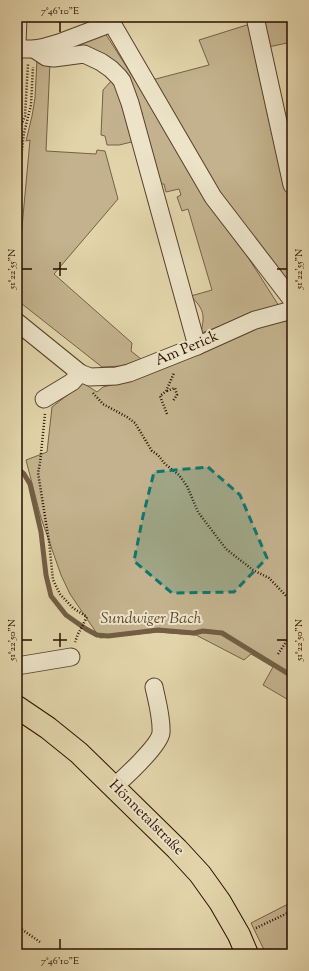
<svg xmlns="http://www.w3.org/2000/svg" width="309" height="971" viewBox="0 0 309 971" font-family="'Sorts Mill Goudy',serif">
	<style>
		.green { fill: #c3b28d; stroke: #766046 }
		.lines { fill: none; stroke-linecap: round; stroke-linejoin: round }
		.stream { stroke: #735d43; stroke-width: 5 }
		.minor-casing { stroke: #58402a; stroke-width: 19 }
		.major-casing { stroke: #2a0e00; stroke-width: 24 }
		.path { stroke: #2a0e00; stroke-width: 2.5; stroke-dasharray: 1 2; stroke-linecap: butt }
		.minor { stroke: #ece3c8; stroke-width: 17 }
		.major { stroke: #e2d4aa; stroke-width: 22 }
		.marked { fill: #0f766e; fill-opacity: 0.2; stroke: #0f766e; stroke-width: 3; stroke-dasharray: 8 5; stroke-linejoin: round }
		.ticks { fill: none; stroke: #2a0e00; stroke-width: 1.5 }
		.labels { text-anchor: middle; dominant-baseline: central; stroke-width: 4; stroke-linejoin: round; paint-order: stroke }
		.street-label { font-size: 15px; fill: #2a0e00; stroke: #ece3c8 }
		.water-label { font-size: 16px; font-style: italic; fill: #604932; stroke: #ece3c8 }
		.neatline { fill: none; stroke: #2a0e00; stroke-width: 1.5 }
		.ticks-label { font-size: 10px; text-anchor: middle; fill: #2a0e00 }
	</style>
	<rect width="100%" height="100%" fill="#e2d4aa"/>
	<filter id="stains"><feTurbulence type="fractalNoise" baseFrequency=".005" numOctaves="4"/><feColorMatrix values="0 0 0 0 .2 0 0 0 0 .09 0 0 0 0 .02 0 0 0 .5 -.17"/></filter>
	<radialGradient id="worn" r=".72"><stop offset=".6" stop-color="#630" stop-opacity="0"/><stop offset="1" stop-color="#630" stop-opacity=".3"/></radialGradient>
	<g class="green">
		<polygon points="262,17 292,17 292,42 268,47"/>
		<polygon points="250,24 292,202 292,293 220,196 152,80 209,65 199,40"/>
		<path d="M 105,33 L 279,306 L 201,333 C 205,314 204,310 191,296 L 212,290 L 188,209 L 182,211 L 177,197 L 181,195 L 179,189 L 166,192 L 164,184 L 159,184 L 142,117 L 142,113 L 134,95 L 67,46 Z"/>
		<polygon points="37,60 50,62 46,151 96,154 97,150 105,151 118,199 54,274 132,343 131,351 141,359 122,366 102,367 17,300 17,261 21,238 30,140 26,141 32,116 35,98"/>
		<polygon points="112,80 116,84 136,141 119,145 107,145 105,136 101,135 103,90"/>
		<polygon points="290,310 292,315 292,702 263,685 273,667 251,654 244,660 196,635 157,632 100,638 70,594 61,575 41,518 26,460 47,452 52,407 83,383 97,392 103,387 131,380"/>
		<polygon points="292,902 292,954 266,954 251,923"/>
	</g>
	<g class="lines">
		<polyline class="stream" points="17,468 24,474 30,484 41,532 46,575 51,596 66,615 86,629 97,635 108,636 158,630 194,633 203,631 222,633 292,676"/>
		<defs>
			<g id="minor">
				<polyline points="255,17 292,185"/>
				<polyline points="17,44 18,17"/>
				<polyline points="17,49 34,49 45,47 59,43 109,24 113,25 213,197 292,300"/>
				<polyline points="34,49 46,57 54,58 84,54 101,62 111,69 119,77 122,81 130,103 197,346"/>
				<polyline points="17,322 80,373 90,377 116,376 129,373 197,346 255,320 292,310"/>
				<polyline points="44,399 72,382 80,373"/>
				<polyline points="17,666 71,657"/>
				<path d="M 115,786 C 125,777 159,746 161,733 C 162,718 157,701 154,687"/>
			</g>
			<polyline id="major" points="17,707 48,728 79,753 177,849 200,874 220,902 239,935 247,954"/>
		</defs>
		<use href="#minor" class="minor-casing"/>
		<use href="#major" class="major-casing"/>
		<g class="path">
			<polyline points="17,136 25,116 28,64"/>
			<polyline points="17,192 24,133 31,105 33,67"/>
			<polyline points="167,391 175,388 177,395 173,401"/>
			<polyline points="93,393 103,404 127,417 135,423 152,451 158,455 165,464 179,475 187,486 198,512 226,549 253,570 269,578 292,602"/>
			<polyline points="45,414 40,463 38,473 49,541 53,580 60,594 73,608 87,617 78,634 75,642"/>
			<polyline points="167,414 160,396 166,391 174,373"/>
			<polyline points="278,654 292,633"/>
			<polyline points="17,926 40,942"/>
			<polyline points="256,928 292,911"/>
		</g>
		<use href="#minor" class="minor"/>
		<use href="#major" class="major"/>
	</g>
	<path class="marked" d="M 208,467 L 240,495 L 267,558 L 234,592 L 172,593 L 134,561 L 143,516 L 154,472 Z"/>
	<path class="ticks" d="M 60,22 L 60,32M 60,262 L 60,276M 22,269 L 32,269M 53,269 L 67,269M 277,269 L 287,269M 60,633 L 60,647M 22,640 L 32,640M 53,640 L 67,640M 277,640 L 287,640M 60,939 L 60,949"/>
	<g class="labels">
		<g class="street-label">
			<text transform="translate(187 349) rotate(-23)">Am Perick</text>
			<text transform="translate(146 818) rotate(45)">Hönnetalstraße</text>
		</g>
		<g class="water-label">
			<text x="151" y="619">Sundwiger Bach</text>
		</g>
	</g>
	<rect width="309" height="971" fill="none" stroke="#e2d4aa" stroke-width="44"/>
	<rect x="22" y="22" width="265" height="927" class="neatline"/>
	<g class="ticks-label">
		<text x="60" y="14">7°46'10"E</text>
		<text transform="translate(11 269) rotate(-90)" y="4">51°22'55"N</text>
		<text transform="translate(298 269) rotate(-90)" y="4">51°22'55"N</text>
		<text transform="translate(11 640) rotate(-90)" y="4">51°22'50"N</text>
		<text transform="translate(298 640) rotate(-90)" y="4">51°22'50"N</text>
		<text x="60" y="964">7°46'10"E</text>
	</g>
	<rect width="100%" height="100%" filter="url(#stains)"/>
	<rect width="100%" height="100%" fill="url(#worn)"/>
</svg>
